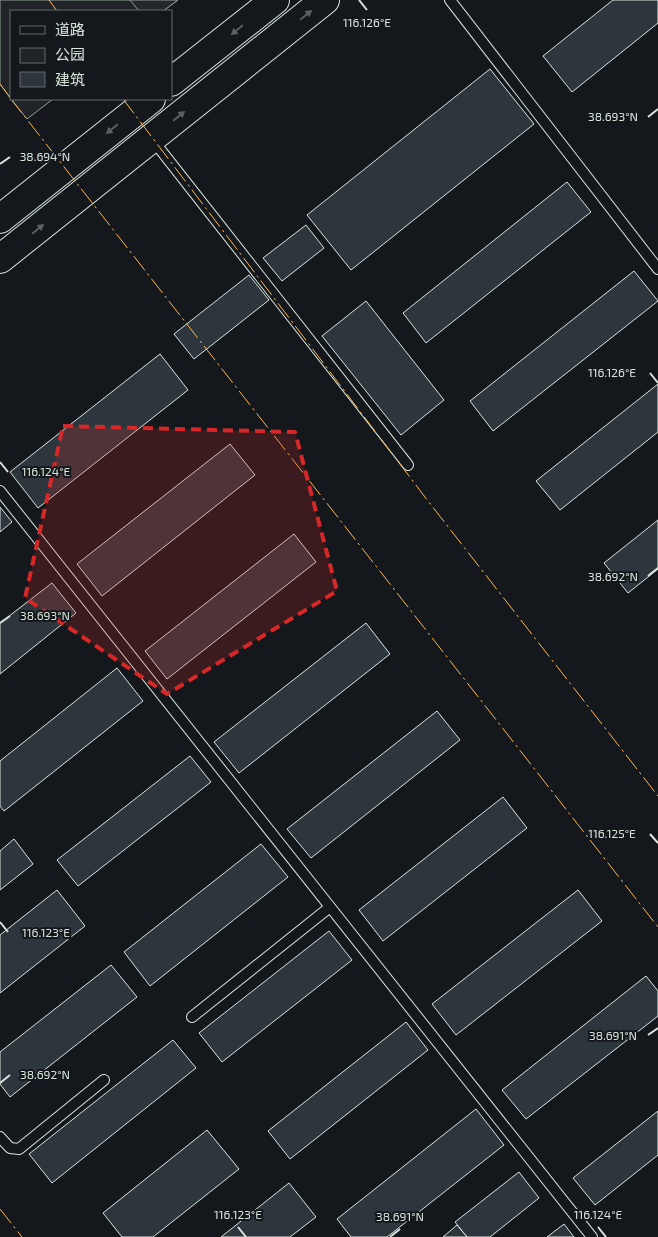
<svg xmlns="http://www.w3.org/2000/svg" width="658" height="1237" viewBox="0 0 658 1237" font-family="'Exo 2','Noto Sans SC',sans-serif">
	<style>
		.green { fill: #202428; stroke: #939e99 }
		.parking { fill: #24282b; stroke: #939e99 }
		.building { fill: #2c363c; stroke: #d8e6dc }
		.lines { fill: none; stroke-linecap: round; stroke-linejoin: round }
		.lane-casing { stroke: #d8e6dc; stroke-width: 12 }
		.primary-casing { stroke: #d8e6dc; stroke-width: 30 }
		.lane { stroke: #14181c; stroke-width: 10 }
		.primary { stroke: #14181c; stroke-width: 28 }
		.power { stroke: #ffb74d; stroke-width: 1; stroke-dasharray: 18 4 2.5 4; stroke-linecap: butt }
		.oneway { fill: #59605f }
		.marked { fill: #d62828; fill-opacity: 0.2; stroke: #d62828; stroke-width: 4; stroke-dasharray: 10 6; stroke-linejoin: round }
		.ticks { fill: none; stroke: #d8e6dc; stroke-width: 2 }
		.ticks-label { font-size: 12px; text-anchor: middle; fill: #d8e6dc; stroke: #14181c; stroke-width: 4; stroke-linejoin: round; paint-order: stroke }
	</style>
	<rect width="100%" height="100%" fill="#14181c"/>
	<g class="green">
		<polygon points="0,0 178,0 163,11 11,11 11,99 0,84"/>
		<polygon points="11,99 53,99 27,119"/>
	</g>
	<polygon class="parking" points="130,0 178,0 163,11 139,11"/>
	<g class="building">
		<polygon points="613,0 658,0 658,23 572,92 543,56"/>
		<polygon points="490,69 534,124 351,270 307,215"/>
		<polygon points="567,182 591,212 426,343 403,313"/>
		<polygon points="306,225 324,248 282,281 263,258"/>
		<polygon points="634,271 658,301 493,431 470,401"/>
		<polygon points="249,275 269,300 194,359 174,334"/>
		<polygon points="366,301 444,400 401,435 322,336"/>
		<polygon points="160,354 188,390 38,508 10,472"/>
		<polygon points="658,384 658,432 560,510 536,481"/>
		<polygon points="230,444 255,475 102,596 77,564"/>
		<polygon points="0,507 12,522 0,532"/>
		<polygon points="658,520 658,569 628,593 604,563"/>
		<polygon points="294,534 316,562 167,679 145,651"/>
		<polygon points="52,583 76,613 0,674 0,623"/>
		<polygon points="366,623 390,654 239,773 214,742"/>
		<polygon points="117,668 143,701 4,811 0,806 0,761"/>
		<polygon points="437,711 460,740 311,858 287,829"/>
		<polygon points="190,756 211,782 78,886 57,860"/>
		<polygon points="503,797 527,828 383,941 359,910"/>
		<polygon points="14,839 33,864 0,890 0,851"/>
		<polygon points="261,844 288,877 150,986 124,952"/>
		<polygon points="57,890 85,926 0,993 0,935"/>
		<polygon points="578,890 602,921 456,1035 432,1004"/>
		<polygon points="329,931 352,960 222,1062 199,1033"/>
		<polygon points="111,965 137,997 10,1097 0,1084 0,1052"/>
		<polygon points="646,976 658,991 658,1016 526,1119 502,1090"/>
		<polygon points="406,1022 428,1050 290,1159 268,1131"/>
		<polygon points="173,1040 196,1068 52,1183 29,1154"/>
		<polygon points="476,1109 504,1145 387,1237 351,1237 337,1219"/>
		<polygon points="658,1111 658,1155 595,1205 573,1178"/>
		<polygon points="207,1130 239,1169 153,1237 122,1237 103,1213"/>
		<polygon points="519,1172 539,1198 490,1237 467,1237 455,1222"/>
		<polygon points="289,1183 316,1217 290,1237 221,1237"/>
		<polygon points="564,1224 574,1237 547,1237"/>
		<polygon points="457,1225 467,1237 443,1237"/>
	</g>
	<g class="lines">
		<defs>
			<g id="lane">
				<polyline points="450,0 658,269"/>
				<polyline points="152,139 408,465"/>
				<polyline points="0,491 592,1237"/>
				<polyline points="192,1017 330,907"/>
				<polyline points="0,1137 10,1148 19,1149 104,1080"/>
			</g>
			<g id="primary">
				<polyline points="171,82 275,0"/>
				<polyline points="0,219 151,99"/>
				<polyline points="0,259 325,0"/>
			</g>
		</defs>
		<use href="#lane" class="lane-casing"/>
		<use href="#primary" class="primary-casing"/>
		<use href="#lane" class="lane"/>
		<use href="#primary" class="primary"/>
		<g class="power">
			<polyline points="49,0 57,11"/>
			<polyline points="0,84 11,99"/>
			<polyline points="11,99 658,927"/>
			<polyline points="123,99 428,501 658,796"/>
			<polyline points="0,1209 22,1237"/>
		</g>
	</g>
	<defs><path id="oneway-solid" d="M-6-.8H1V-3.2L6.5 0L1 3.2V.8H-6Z" transform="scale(1.25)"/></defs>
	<g class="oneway">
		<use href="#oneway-solid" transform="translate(306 15) rotate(-39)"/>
		<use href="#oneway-solid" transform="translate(237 30) rotate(141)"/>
		<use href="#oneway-solid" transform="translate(179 116) rotate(-39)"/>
		<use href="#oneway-solid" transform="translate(112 129) rotate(141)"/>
		<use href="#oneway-solid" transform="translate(38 229) rotate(-39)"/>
	</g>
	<path class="marked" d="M 63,426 L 295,432 L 337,591 L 167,694 L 25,598 Z"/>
	<path class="ticks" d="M 359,0 L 367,10M 648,117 L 658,109M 0,164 L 10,157M 650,373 L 658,383M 0,462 L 8,472M 648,576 L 658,568M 0,623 L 10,616M 650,834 L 658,843M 0,922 L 8,932M 648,1035 L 658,1028M 0,1083 L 10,1075M 238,1227 L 246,1237M 598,1227 L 606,1237M 390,1237 L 400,1229"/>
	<g class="ticks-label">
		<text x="367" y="27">116.126°E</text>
		<text x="613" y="121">38.693°N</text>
		<text x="45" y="161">38.694°N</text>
		<text x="612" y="377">116.126°E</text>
		<text x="46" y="476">116.124°E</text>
		<text x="613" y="581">38.692°N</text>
		<text x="45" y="620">38.693°N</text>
		<text x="612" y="838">116.125°E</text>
		<text x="46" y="937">116.123°E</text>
		<text x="613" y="1040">38.691°N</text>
		<text x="45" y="1079">38.692°N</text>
		<text x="238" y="1219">116.123°E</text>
		<text x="598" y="1219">116.124°E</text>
		<text x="400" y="1221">38.691°N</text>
	</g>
	<rect x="10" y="10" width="162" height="90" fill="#14181c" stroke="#626a69"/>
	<rect x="20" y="26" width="25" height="8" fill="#14181c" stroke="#626a69"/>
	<text x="55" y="35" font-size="15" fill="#d8e6dc">道路</text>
	<rect x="20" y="48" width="25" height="15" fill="#202428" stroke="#626a69"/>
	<text x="55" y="60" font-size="15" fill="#d8e6dc">公园</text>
	<rect x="20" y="72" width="25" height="15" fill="#2c363c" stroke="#626a69"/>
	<text x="55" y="85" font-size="15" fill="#d8e6dc">建筑</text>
</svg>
